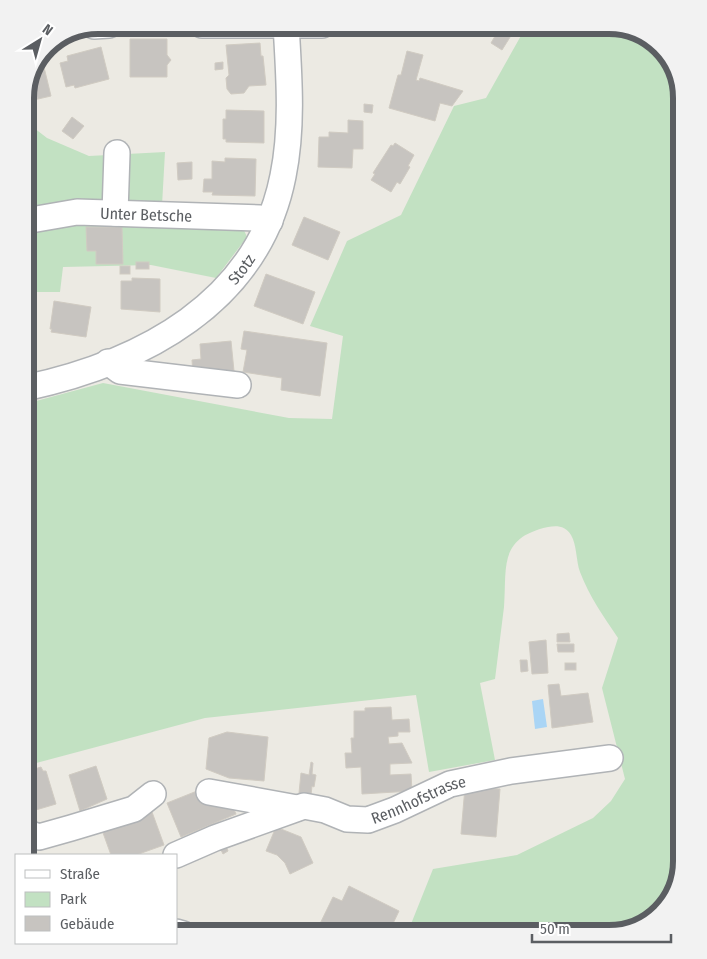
<svg xmlns="http://www.w3.org/2000/svg" width="707" height="959" viewBox="0 0 707 959" font-family="'Fira Sans Condensed',sans-serif">
	<style>
		.green { fill: #c2e1c2 }
		.water { fill: #aad5f5 }
		.building { fill: #c7c4c0; stroke: #d0cbc2 }
		.lines { fill: none; stroke-linecap: round; stroke-linejoin: round }
		.minor-casing { stroke: #b0b3b6; stroke-width: 28 }
		.minor { stroke: #fff; stroke-width: 25 }
		.labels { text-anchor: middle; dominant-baseline: central; stroke-width: 5; stroke-linejoin: round; paint-order: stroke }
		.street-label { font-size: 16px; fill: #5b5e62; stroke: #fff }
		.rim { fill: none; stroke: #5b5e62; stroke-width: 6 }
	</style>
	<rect width="100%" height="100%" fill="#eceae3"/>
	<g class="green">
		<path d="M 527,25 L 614,25 L 646,35 L 672,61 L 682,98 L 682,862 L 672,898 L 646,924 L 610,934 L 407,934 L 433,869 L 517,855 L 593,818 L 611,801 L 625,779 L 602,688 L 618,638 C 604,617 589,596 580,572 C 576,561 577,545 571,535 C 566,526 557,525 548,527 C 498,538 507,567 504,607 C 501,631 498,655 495,679 L 480,683 L 495,760 L 429,772 L 416,695 L 205,718 L 25,766 L 25,404 L 103,383 L 289,418 L 332,419 L 343,336 L 310,326 L 347,241 L 401,215 L 454,106 L 486,98 Z"/>
		<polygon points="25,121 47,138 89,156 165,152 161,223 243,228 247,237 216,278 151,265 63,267 60,292 25,292"/>
	</g>
	<polygon class="water" points="543,699 547,727 535,729 532,701"/>
	<g class="building">
		<polygon points="501,26 512,34 502,50 491,43"/>
		<polygon points="130,39 167,39 167,55 171,60 167,65 167,77 130,77"/>
		<polygon points="260,43 261,56 263,56 266,85 249,86 244,93 231,94 227,89 226,78 229,75 226,45"/>
		<polygon points="101,47 109,79 75,88 74,85 66,87 60,63 68,61 67,56"/>
		<polygon points="407,51 423,55 416,80 419,81 420,78 463,91 452,106 440,103 435,121 389,108 398,75 401,75"/>
		<polygon points="42,59 51,96 25,102 25,93"/>
		<polygon points="223,62 223,69 215,70 215,63"/>
		<polygon points="364,104 373,105 372,113 364,112"/>
		<polygon points="226,110 264,111 264,143 226,142 226,139 223,139 223,119 226,119"/>
		<polygon points="72,117 84,126 73,139 62,131"/>
		<polygon points="348,120 363,121 363,149 353,149 352,168 318,167 319,137 329,137 329,132 348,133"/>
		<polygon points="395,143 414,155 408,166 410,167 400,184 397,182 391,192 371,180 375,174 373,173 391,145 393,146"/>
		<polygon points="225,158 256,159 255,196 212,195 213,192 203,192 204,179 212,179 212,161 225,162"/>
		<polygon points="192,162 192,179 178,180 177,163"/>
		<polygon points="304,217 340,232 328,260 292,245"/>
		<polygon points="86,227 122,227 123,264 96,264 96,251 87,251"/>
		<rect x="136" y="262" width="13" height="7"/>
		<rect x="120" y="266" width="10" height="8"/>
		<polygon points="266,274 315,292 303,324 254,306"/>
		<polygon points="132,278 160,279 160,312 121,309 121,281 132,281"/>
		<polygon points="54,301 91,307 86,337 51,332 52,329 50,329"/>
		<polygon points="25,304 33,306 29,331 25,334"/>
		<polygon points="244,331 327,343 320,396 281,390 282,378 243,372 247,350 241,349"/>
		<polygon points="231,341 234,371 193,374 192,360 201,359 200,344"/>
		<polygon points="569,633 570,642 557,642 557,634"/>
		<polygon points="546,640 548,673 532,674 529,642"/>
		<polygon points="557,644 574,644 574,652 558,652"/>
		<polygon points="520,660 527,660 528,671 521,672"/>
		<rect x="565" y="663" width="11" height="7"/>
		<polygon points="559,684 561,696 588,693 593,722 552,728 548,685"/>
		<polygon points="391,707 392,720 409,719 410,732 398,732 398,736 388,737 389,744 402,743 412,763 390,764 390,775 411,774 412,791 362,794 361,767 346,768 345,753 352,753 351,738 354,738 354,711 365,711 365,708"/>
		<polygon points="227,732 268,737 264,781 229,778 206,769 209,738"/>
		<polygon points="311,762 313,763 312,774 316,775 314,787 312,786 311,795 299,793 301,773 309,775"/>
		<polygon points="96,766 107,799 80,811 69,775"/>
		<polygon points="41,767 43,771 46,771 56,804 29,812 25,799 25,777 30,776 28,771"/>
		<polygon points="222,781 236,814 181,837 167,803"/>
		<polygon points="465,787 500,789 496,837 461,834"/>
		<polygon points="152,812 164,845 136,855 111,855 102,830"/>
		<polygon points="276,827 301,837 313,863 290,874 285,863 277,855 266,851"/>
		<polygon points="226,846 228,851 223,854 220,848"/>
		<polygon points="349,886 399,911 388,934 315,934 333,897 342,901"/>
	</g>
	<g class="lines">
		<defs>
			<g id="minor">
				<polyline points="202,25 322,25"/>
				<polyline points="94,26 109,25"/>
				<polyline points="115,213 117,153"/>
				<path id="s1" d="M 25,221 L 77,212 L 260,218 L 270,221"/>
				<polyline points="108,362 120,371 238,385"/>
				<path id="s2" d="M 25,388 C 142,363 258,303 283,176 C 293,127 289,75 286,25"/>
				<polyline points="209,792 297,808"/>
				<polyline points="25,832 39,837 71,828 134,809 153,794"/>
				<path id="s3" d="M 176,855 L 215,838 L 304,806 L 325,810 L 347,819 L 368,820 L 395,810 L 450,784 L 511,771 L 610,758"/>
				<polyline points="176,932 183,934"/>
			</g>
		</defs>
		<use href="#minor" class="minor-casing"/>
		<use href="#minor" class="minor"/>
	</g>
	<g class="labels">
		<g class="street-label">
			<text stroke="none"><textPath href="#s1" startOffset="122">Unter Betsche</textPath></text>
			<text stroke="none"><textPath href="#s2" startOffset="252">Stotz</textPath></text>
			<text stroke="none"><textPath href="#s3" startOffset="258">Rennhofstrasse</textPath></text>
		</g>
	</g>
	<path d="M0 0H707V959H0ZM98 34H609A64 64 0 0 1 673 98V861A64 64 0 0 1 609 925H98A64 64 0 0 1 34 861V98A64 64 0 0 1 98 34Z" fill="#f2f2f2" fill-rule="evenodd"/>
	<path class="rim" d="M98 34H609A64 64 0 0 1 673 98V861A64 64 0 0 1 609 925H98A64 64 0 0 1 34 861V98A64 64 0 0 1 98 34Z"/>
	<rect x="15" y="854" width="162" height="90" fill="#ffffff" stroke="#bdbfc0"/>
	<rect x="25" y="870" width="25" height="8" fill="#ffffff" stroke="#bdbfc0"/>
	<text x="60" y="879" font-size="15" fill="#5b5e62">Straße</text>
	<rect x="25" y="892" width="25" height="15" fill="#c2e1c2" stroke="#bdbfc0"/>
	<text x="60" y="904" font-size="15" fill="#5b5e62">Park</text>
	<rect x="25" y="916" width="25" height="15" fill="#c7c4c0" stroke="#bdbfc0"/>
	<text x="60" y="929" font-size="15" fill="#5b5e62">Gebäude</text>
	<g transform="translate(40 40) rotate(37)" stroke="#ffffff" stroke-width="4" paint-order="stroke">
	<path d="M0-4L9 19L0 12L-9 19Z" fill="#5b5e62"/>
	<text y="-8" font-size="14" font-weight="bold" text-anchor="middle" fill="#5b5e62">N</text>
	</g>
	<path d="M532 934v8h139v-8" fill="none" stroke="#5b5e62" stroke-width="2.5"/>
	<text x="540" y="934" font-size="15" fill="#5b5e62" stroke="#ffffff" stroke-width="4" paint-order="stroke">50 m</text>
</svg>
